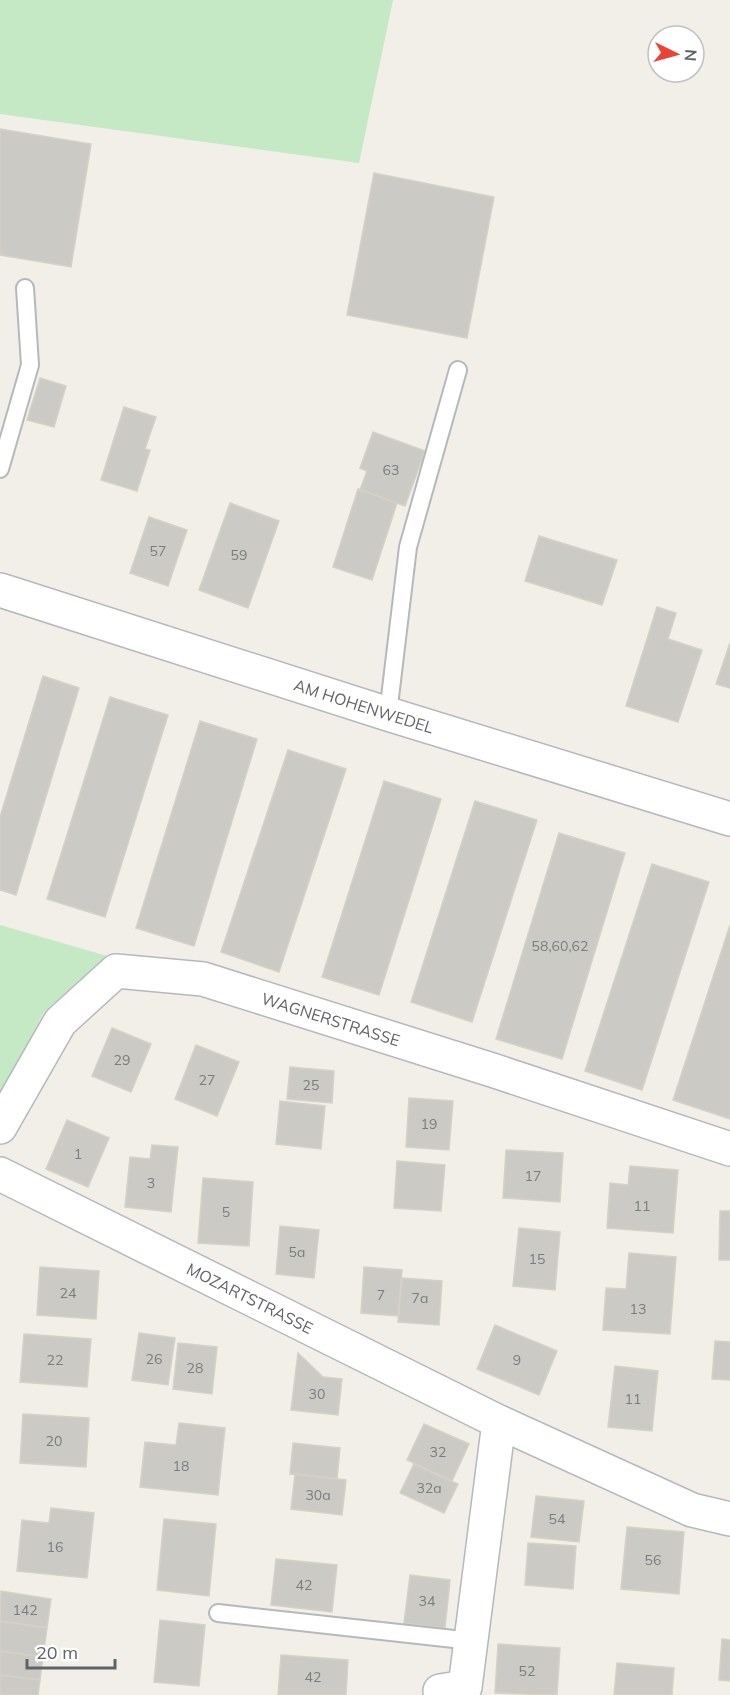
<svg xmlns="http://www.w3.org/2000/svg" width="730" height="1695" viewBox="0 0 730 1695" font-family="Mulish,sans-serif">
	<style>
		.green { fill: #c5e8c5 }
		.building { fill: #cccac5; stroke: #d6d1c6; stroke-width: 1.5 }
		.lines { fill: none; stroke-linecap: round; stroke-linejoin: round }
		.service-casing { stroke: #b5b8bc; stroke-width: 20 }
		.minor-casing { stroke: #b5b8bc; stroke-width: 36 }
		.service { stroke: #fff; stroke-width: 16 }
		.minor { stroke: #fff; stroke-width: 33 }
		.labels { text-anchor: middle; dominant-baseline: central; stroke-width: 4.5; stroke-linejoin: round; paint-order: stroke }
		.number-label { font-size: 14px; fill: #7a7d7f }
		.street-label { font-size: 16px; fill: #5f6368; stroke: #fff }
	</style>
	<rect width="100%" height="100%" fill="#f1efe8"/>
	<g class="green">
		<polygon points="0,0 393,0 359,163 0,114"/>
		<polygon points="0,925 107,956 44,1012 0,1098"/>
	</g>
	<g class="building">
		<polygon points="0,129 91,144 71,267 0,255"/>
		<polygon points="374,173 494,197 467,338 347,315"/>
		<polygon points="40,378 66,386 54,427 27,420"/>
		<polygon points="124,407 156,417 145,449 150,450 137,491 101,480"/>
		<polygon points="373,432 425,451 405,506 360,490 367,471 360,468"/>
		<polygon points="358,489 397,503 372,580 333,567"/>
		<polygon points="230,503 279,521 248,608 199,590"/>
		<polygon points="149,517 187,530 168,586 130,573"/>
		<polygon points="539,536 617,560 602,605 525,581"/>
		<polygon points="657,607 676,613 668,639 702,650 678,722 626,706"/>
		<polygon points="730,643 730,688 716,684"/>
		<polygon points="43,676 79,688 16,895 0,890 0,817"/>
		<polygon points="110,697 168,715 105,917 47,899"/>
		<polygon points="200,721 257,739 194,946 136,928"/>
		<polygon points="288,750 346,769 279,972 221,952"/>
		<polygon points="384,781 441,799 379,995 322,977"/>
		<polygon points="475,801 537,820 472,1022 411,1002"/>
		<polygon points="559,833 625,853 562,1059 496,1039"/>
		<polygon points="652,864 709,882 642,1090 585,1071"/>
		<polygon points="730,925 730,1119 673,1100"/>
		<polygon points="112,1028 151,1044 131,1092 92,1076"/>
		<polygon points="196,1045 239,1062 217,1116 175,1099"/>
		<polygon points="290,1067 334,1071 332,1103 287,1099"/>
		<polygon points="409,1098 453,1101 449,1150 406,1147"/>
		<polygon points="280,1101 325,1106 321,1149 276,1144"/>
		<polygon points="67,1120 109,1138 88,1187 46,1169"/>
		<polygon points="152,1145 178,1147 171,1212 125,1207 130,1157 150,1159"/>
		<polygon points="506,1150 563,1153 560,1202 503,1198"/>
		<polygon points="397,1161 445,1165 441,1211 394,1208"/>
		<polygon points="630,1166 678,1170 673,1233 607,1228 610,1183 628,1185"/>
		<polygon points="203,1178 253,1182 249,1246 198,1243"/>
		<polygon points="720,1211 730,1211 730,1260 719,1260"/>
		<polygon points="280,1226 319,1230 314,1278 276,1274"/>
		<polygon points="519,1228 560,1232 555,1290 513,1286"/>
		<polygon points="629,1253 676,1257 670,1334 603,1330 606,1288 626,1289"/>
		<polygon points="40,1267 99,1271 96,1319 37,1315"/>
		<polygon points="364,1267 402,1270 398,1316 361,1313"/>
		<polygon points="402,1278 442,1281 439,1325 398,1322"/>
		<polygon points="495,1325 557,1351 539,1395 477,1369"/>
		<polygon points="139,1333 175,1338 168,1385 132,1380"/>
		<polygon points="24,1334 91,1339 87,1387 20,1382"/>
		<polygon points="715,1341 730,1342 730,1380 712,1379"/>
		<polygon points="178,1343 217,1347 212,1394 173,1389"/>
		<polygon points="298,1353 323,1377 342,1379 338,1415 291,1410"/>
		<polygon points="615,1366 658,1371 652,1431 608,1427"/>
		<polygon points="23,1414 89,1418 86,1467 20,1463"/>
		<polygon points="179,1423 225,1428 218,1495 140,1487 145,1442 176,1445"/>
		<polygon points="424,1424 469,1444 452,1481 407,1460"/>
		<polygon points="293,1443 340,1448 337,1479 290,1474"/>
		<polygon points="414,1464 458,1484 444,1513 400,1493"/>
		<polygon points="295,1474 346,1480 342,1515 291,1509"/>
		<polygon points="536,1496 584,1501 579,1542 531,1537"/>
		<polygon points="51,1508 94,1513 87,1578 17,1571 22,1520 49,1523"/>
		<polygon points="164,1519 216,1524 209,1596 157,1590"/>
		<polygon points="627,1527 684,1532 679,1594 621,1589"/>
		<polygon points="528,1543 576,1546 573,1589 525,1585"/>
		<polygon points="276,1559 337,1565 332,1612 271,1605"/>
		<polygon points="410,1575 450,1580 445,1628 404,1623"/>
		<polygon points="1,1591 51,1599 47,1628 0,1621"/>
		<polygon points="160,1620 205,1625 199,1686 154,1682"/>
		<polygon points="0,1621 47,1628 43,1657 0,1651"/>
		<polygon points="722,1639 730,1640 730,1681 719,1680"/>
		<polygon points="498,1644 560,1648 557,1695 495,1693"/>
		<polygon points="0,1651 43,1657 40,1680 0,1675"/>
		<polygon points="281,1655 348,1660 346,1695 278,1695"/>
		<polygon points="617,1663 674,1668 672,1695 614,1695"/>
		<polygon points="0,1675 40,1680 38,1695 0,1695"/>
	</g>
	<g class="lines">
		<defs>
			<g id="service">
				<polyline points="0,469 30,365 25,288"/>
				<polyline points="388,714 408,547 458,370"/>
				<polyline points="218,1613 472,1641"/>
			</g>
			<g id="minor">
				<path id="s1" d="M 0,590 L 388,714 L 730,819"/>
				<path id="s2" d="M 0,1127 L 60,1022 L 116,971 L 203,979 L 492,1070 L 730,1149"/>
				<path id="s3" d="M 0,1174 L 499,1422 L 692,1510 L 730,1519"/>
				<polyline points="440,1691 465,1687 499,1422"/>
			</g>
		</defs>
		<use href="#service" class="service-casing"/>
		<use href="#minor" class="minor-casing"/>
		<use href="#service" class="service"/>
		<use href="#minor" class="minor"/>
	</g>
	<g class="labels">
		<g class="number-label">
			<text x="391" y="470">63</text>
			<text x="158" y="551">57</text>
			<text x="239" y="555">59</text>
			<text x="560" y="946">58,60,62</text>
			<text x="122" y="1060">29</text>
			<text x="207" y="1080">27</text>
			<text x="311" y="1085">25</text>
			<text x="429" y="1124">19</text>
			<text x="78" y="1154">1</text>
			<text x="533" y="1176">17</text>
			<text x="151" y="1183">3</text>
			<text x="642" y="1206">11</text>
			<text x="226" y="1212">5</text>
			<text x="297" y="1252">5a</text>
			<text x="537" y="1259">15</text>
			<text x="68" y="1293">24</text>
			<text x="381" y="1295">7</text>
			<text x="420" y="1298">7a</text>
			<text x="638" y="1309">13</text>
			<text x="154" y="1359">26</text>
			<text x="55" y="1360">22</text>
			<text x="517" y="1360">9</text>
			<text x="195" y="1368">28</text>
			<text x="317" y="1394">30</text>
			<text x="633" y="1399">11</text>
			<text x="54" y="1441">20</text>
			<text x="438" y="1452">32</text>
			<text x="181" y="1466">18</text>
			<text x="429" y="1488">32a</text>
			<text x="318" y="1495">30a</text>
			<text x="557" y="1519">54</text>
			<text x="55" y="1547">16</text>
			<text x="653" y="1560">56</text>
			<text x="304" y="1585">42</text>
			<text x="427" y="1601">34</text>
			<text x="25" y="1610">142</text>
			<text x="527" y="1671">52</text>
			<text x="313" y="1677">42</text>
		</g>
		<g class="street-label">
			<text stroke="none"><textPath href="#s1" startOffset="382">AM HOHENWEDEL</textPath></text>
			<text stroke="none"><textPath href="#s2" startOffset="418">WAGNERSTRASSE</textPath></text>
			<text stroke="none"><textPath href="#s3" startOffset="279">MOZARTSTRASSE</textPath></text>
		</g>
	</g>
	<g transform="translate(676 54) rotate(95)"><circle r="28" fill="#ffffff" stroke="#bfc1c3" stroke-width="1.5"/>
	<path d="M0-4.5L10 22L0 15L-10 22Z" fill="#ea4335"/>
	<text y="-9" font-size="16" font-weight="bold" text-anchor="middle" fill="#5f6368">N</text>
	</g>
	<path d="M27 1659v9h88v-9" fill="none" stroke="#5f6368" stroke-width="3"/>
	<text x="36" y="1659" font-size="18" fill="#5f6368" stroke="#ffffff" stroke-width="4.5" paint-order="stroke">20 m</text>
</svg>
